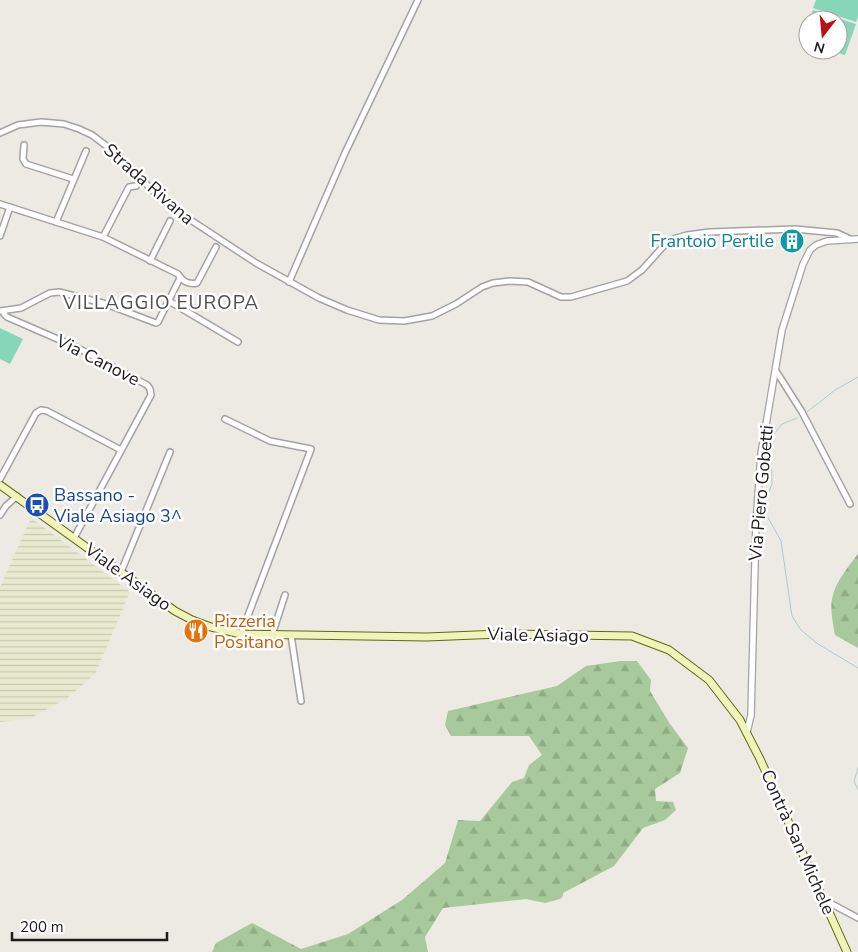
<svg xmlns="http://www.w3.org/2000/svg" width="858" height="952" viewBox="0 0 858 952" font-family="'Nunito Sans',sans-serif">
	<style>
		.farmland { fill: url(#farmland-rules) }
		.forest { fill: url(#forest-firs) }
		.pitch { fill: #86d6b8 }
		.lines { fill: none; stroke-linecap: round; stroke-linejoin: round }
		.stream { stroke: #a6ccd7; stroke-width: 1 }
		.minor-casing { stroke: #a3a3a3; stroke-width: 8 }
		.tertiary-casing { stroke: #a3a3a3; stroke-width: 8 }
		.secondary-casing { stroke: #5f6a0d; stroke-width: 9 }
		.minor { stroke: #fff; stroke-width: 5 }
		.tertiary { stroke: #fff; stroke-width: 5.5 }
		.secondary { stroke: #f1f4ba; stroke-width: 7 }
		.labels { text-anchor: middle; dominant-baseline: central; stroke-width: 5; stroke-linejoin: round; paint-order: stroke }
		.street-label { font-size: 18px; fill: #1c1c1c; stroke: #fff }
		.culture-label { font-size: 18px; fill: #0d838f; stroke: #fff; text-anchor: end }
		.transit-label { font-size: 18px; fill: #164399; stroke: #fff; text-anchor: start }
		.food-label { font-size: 18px; fill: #c56008; stroke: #fff; text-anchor: start }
		.neighbourhood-label { font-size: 19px; letter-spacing: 1px; fill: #4f4f4f; stroke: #fff }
	</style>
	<defs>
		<pattern id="farmland-rules" width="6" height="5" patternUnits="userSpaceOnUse" patternTransform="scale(1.25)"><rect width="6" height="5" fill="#e8eacf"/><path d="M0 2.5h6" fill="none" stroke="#c6c8b1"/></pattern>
		<pattern id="forest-firs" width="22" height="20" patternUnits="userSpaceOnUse" patternTransform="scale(1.25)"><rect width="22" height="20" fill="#a8c99b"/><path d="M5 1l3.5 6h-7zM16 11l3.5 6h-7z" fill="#90ac85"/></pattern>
	</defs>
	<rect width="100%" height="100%" fill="#edeae3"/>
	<polygon class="farmland" points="31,518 130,592 95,674 66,699 31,718 0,722 0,587"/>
	<g class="forest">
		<path d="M 858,554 L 858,648 L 835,635 C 833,622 829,607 833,595 C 836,582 850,564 858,554 Z"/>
		<polygon points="621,661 637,661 651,680 650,691 670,724 688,748 680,773 655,789 656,801 673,802 676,810 665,820 643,828 614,866 563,893 563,896 560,899 545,903 526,899 443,908 425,937 428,952 212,952 216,943 252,923 301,949 348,934 402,900 445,863 458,820 480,821 512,782 524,778 529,765 542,755 529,736 451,736 445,725 448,711 557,686 586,666"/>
	</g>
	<g class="pitch">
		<polygon points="816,0 858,0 858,17 856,22 813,8"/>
		<polygon points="813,10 856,24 845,55 829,50 838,50 838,20 810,20"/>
		<polygon points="0,328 23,339 10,364 0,359"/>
	</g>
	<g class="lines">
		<g class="stream">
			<polyline points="807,412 835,390 858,377"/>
			<polyline points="797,418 782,424 774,434 771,451 772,484 765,502 765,512 781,541 792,616 801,630 818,644 858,668"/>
			<polyline points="858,768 854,781 858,790"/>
		</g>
		<defs>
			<g id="minor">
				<polyline points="0,133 18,125 41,122 64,124 79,129 92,135 117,154 157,195 180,213 256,263 319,298 347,310 379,320 404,321 432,316 456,304 482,287 493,283 510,281 528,282 561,297 571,297 627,281 642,270 669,240 687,235 710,232 795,229 837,233 850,239"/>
				<polyline points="24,145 23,159 26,164 73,179"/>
				<path d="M 0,204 L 103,237 L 178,274 C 182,281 189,285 197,283 L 216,247"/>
				<polyline points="56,222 86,151"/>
				<polyline points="0,236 10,207"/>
				<polyline points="103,237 129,187 136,186"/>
				<polyline points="150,261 170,221"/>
				<polyline points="289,282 345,153 418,0"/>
				<polyline points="169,301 238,342"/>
				<polyline points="0,311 21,308 50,293 59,292 103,303 156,323 158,322 180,278"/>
				<polyline points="4,311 4,314 7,317 76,347 147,385 150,389 151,395 74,538"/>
				<polyline points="776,371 802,412 850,504"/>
				<polyline points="225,419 270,441 311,449 241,634"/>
				<polyline points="0,479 36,413 41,410 47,411 121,450"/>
				<polyline points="0,515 6,506 17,496"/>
				<polyline points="121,572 170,452"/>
				<polyline points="272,635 285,595"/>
				<polyline points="291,635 301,701"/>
				<polyline points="825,901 830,903 858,918"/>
			</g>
			<polyline id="tertiary" points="747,732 751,715 756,523 759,482 761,454 782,330 803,264 810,250 816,245 827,241 858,239"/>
			<polyline id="secondary" points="0,485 175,611 192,620 211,627 241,634 427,637 500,634 632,636 669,650 709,680 740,720 760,759 847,952"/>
		</defs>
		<use href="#minor" class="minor-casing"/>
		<use href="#tertiary" class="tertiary-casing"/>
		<use href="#secondary" class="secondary-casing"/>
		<use href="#minor" class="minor"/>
		<use href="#tertiary" class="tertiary"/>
		<use href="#secondary" class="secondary"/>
	</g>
	<defs>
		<symbol id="building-disc" viewBox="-11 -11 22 22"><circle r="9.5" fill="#0f9aa8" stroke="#fff"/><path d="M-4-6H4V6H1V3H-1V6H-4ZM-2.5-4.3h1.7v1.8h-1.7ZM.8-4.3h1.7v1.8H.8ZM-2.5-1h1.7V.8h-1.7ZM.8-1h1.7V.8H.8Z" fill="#fff"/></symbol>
		<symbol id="bus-disc" viewBox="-11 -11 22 22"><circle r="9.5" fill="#1a4fb4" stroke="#fff"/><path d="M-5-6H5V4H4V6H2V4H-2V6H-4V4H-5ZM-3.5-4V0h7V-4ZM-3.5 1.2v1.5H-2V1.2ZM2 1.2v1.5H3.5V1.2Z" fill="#fff"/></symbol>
		<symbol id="restaurant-disc" viewBox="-11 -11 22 22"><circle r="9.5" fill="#e8710a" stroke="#fff"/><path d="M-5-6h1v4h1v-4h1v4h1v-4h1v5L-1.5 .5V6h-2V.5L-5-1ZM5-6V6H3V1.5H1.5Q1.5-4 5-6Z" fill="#fff"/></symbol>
	</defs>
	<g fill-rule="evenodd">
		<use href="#building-disc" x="778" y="227" width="28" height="28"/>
		<use href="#bus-disc" x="23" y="491" width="28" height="28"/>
		<use href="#restaurant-disc" x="182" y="617" width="28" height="28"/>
	</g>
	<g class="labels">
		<g class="street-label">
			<text transform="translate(149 184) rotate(41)">Strada Rivana</text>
			<text transform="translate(98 360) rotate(27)">Via Canove</text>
			<text transform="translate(761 493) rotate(-85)">Via Piero Gobetti</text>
			<text transform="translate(128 577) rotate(36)">Viale Asiago</text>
			<text transform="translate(538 635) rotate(1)">Viale Asiago</text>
			<text transform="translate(798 842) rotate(66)">Contrà San Michele</text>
		</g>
		<g class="culture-label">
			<text x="774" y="241">Frantoio Pertile</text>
		</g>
		<g class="transit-label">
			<text x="54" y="495">Bassano -<tspan x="54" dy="21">Viale Asiago 3^</tspan></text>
		</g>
		<g class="food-label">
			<text x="214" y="621">Pizzeria<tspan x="214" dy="21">Positano</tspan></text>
		</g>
		<g class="neighbourhood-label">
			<text x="161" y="303">VILLAGGIO EUROPA</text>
		</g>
	</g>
	<g transform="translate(823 35) rotate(196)"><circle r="24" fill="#ffffff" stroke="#a4a4a4"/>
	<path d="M0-4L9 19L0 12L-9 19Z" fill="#b91110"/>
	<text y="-8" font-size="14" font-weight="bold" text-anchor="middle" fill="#1c1c1c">N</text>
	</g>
	<path d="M12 932v8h155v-8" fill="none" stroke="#1c1c1c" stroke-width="2.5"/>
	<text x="20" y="932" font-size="15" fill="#1c1c1c" stroke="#ffffff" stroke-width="4" paint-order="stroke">200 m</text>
</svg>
